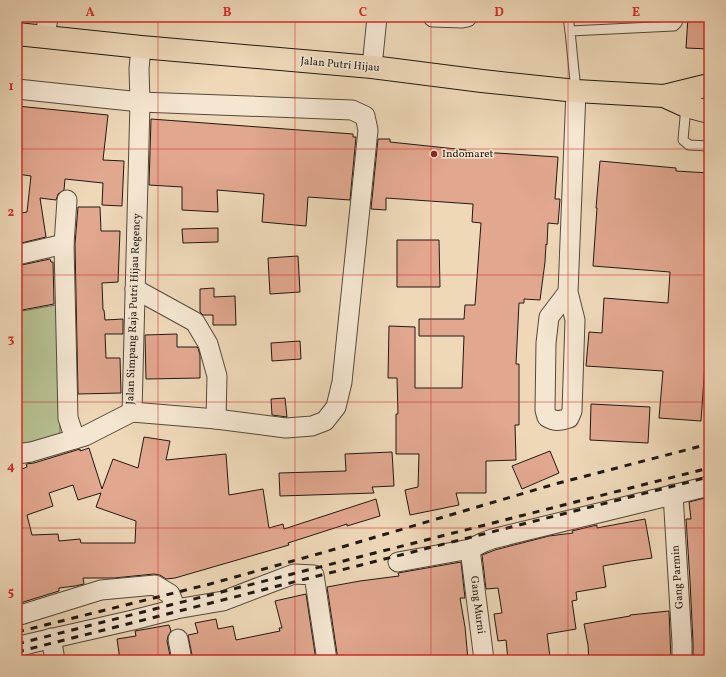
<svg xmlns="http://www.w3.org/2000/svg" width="726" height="677" viewBox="0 0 726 677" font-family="Vollkorn,serif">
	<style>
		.green { fill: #b6bf90; stroke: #6c6c50 }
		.building { fill: #e1a78f; stroke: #211910; fill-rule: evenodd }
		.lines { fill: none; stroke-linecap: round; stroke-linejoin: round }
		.service-casing { stroke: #54493a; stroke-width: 11 }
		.minor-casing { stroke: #54493a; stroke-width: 21 }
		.primary-casing { stroke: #211910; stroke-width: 24 }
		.service { stroke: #f4e6d1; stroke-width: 9 }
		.minor { stroke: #f4e6d1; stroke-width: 19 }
		.primary { stroke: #eed8b8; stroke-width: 22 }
		.rail { stroke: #211910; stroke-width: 3; stroke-dasharray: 7 7; stroke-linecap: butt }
		.grid { fill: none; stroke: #d62828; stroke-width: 1; stroke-opacity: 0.55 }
		.poi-dot { fill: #8f2418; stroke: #f4e6d1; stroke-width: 1.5 }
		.labels { text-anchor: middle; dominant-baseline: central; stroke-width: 3; stroke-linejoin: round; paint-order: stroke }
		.street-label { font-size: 11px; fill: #211910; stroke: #f4e6d1 }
		.poi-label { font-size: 11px; fill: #211910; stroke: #f4e6d1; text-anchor: start }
		.neatline { fill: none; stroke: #d62828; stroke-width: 1.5 }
		.grid-label { font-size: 13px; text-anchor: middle; font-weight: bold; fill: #d62828 }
	</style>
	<rect width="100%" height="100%" fill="#eed8b8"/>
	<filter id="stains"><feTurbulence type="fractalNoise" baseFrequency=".005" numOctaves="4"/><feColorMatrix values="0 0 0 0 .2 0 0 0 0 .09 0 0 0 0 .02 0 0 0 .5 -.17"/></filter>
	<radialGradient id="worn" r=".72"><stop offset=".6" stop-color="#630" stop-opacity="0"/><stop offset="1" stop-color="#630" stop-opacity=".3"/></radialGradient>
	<polygon class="green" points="61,304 60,434 17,446 17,312"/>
	<g class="building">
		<polygon points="688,17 709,17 709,49 686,48"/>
		<polygon points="17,106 108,115 103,160 124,161 122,206 102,205 103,183 65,179 64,190 58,194 56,200 40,198 46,237 17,244 17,214 27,212 31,176 17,174"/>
		<polygon points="151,119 353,134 353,137 356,137 350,200 308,197 306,226 262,222 264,194 217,190 218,212 182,210 182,187 149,185"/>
		<polygon points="378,139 390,139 390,142 466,150 466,151 558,157 555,199 560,199 558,224 548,223 547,245 546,244 545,262 540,300 524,299 524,303 519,303 516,364 519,364 519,425 515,425 516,460 486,461 486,493 456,493 459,505 410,515 405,490 418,487 419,454 396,454 396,414 398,414 397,378 388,378 389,326 415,327 415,388 462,388 464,336 419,336 419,319 464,319 465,305 475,305 481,223 472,222 473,204 386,198 386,210 371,209"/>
		<polygon points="600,161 676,168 676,171 709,173 709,307 701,421 659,418 663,371 586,366 589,332 602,333 604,298 668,303 670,272 593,266 597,208 596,208"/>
		<polygon points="78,207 100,207 101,231 120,231 118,282 102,283 103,310 104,310 105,320 123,319 123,334 105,334 106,358 120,358 121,393 78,394 75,244"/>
		<polygon points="218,228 218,242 183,243 182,229"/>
		<polygon points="397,240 439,240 440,287 397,287"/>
		<polygon points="298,256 300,292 270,294 268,258"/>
		<polygon points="50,259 51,262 53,262 54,304 17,311 17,266"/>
		<polygon points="214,288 214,297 235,296 236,325 213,325 213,315 203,315 200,312 200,289"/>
		<polygon points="177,334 177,347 197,347 198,348 200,355 200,378 146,379 145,335"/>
		<polygon points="300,341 301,359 272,361 271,343"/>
		<polygon points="285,398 287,417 272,415 271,399"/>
		<polygon points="591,404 650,407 648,443 590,440"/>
		<path d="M 144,437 L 170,441 L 166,460 L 226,454 L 229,495 L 263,489 L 269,528 L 283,524 L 284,529 L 376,499 L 380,516 L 347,526 L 347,524 L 288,543 L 289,545 L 175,578 L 166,579 L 160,575 L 154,574 L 114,578 L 83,578 L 84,584 L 75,586 L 59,588 L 59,591 L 17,604 L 17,471 L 27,467 L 26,464 L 34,463 L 80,449 L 80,451 L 89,448 L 102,489 L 113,459 L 138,468 ZM 73,485 L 78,500 L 101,493 L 96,507 L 136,521 L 135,543 L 81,543 L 80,539 L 59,541 L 58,534 L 32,535 L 27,515 L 53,506 L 49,493 Z"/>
		<polygon points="550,451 559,473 522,489 512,466"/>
		<polygon points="392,452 394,486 372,487 374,493 280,496 279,473 346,471 345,454"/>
		<polygon points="709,497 709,660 693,660 693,642 690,581 686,519 691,519 689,502"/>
		<polygon points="645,519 652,558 631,561 603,566 606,587 576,592 577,600 572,601 576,629 547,634 550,657 524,660 508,660 506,640 498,641 494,614 502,613 498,588 486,589 482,555 495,550 549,536 573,533 572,531 597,525 597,528"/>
		<polygon points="461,562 465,598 460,598 465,627 468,660 338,660 327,587 360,581 399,576 398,573"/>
		<polygon points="306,594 316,660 193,660 188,635 198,633 195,623 216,619 218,629 233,626 236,640 280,631 279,628 282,628 275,601"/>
		<polygon points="669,611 671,660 589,660 588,645 584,624 630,616 630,615"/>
		<polygon points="169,625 171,631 168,636 167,641 171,660 120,660 117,639 136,636 135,631"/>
	</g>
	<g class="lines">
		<defs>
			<g id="service">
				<polyline points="568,17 570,31"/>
				<polyline points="576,91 570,31 674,26 677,23 679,17"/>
				<polyline points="686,106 683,140 689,145 709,146"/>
			</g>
			<g id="minor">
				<polyline points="433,17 462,18 467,17"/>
				<polyline points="45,37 48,17"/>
				<polyline points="372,67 377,17"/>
				<polyline points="17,89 140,102 352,110 365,116 368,130 342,382 336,407 325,421 312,426 286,428 216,419 132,412"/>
				<polyline points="67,200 64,244 68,418 75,439 85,436 132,412"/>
				<polyline points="17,255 64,244"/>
				<polyline points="135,289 195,322 208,344 217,376 216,419"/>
				<path d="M 568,292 L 549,317 L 546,343 L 545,410 L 547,417 C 555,422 560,421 569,418 L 572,411 L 575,320 L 568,292 L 576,91"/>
				<polyline points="132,412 140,102 139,69 141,47"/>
				<polyline points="17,454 31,452 75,439"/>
				<polyline points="673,494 682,643 682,660"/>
				<polyline points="470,549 484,660"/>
				<polyline points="398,562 470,549 484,542 492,539 709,486"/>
				<polyline points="17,616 101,590 155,585 170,594 176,609"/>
				<polyline points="51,638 55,660"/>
				<polyline points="178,639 182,660"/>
				<polyline points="17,647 32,643 133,620 176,609 223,601 270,583 294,574 314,575 327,660"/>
			</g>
			<g id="primary">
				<polyline points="17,34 141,47 372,67 482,81 576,91 664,96 709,85"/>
				<polyline points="664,96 686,106 709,112"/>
			</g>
		</defs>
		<use href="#service" class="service-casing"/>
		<use href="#minor" class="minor-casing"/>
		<use href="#primary" class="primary-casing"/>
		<use href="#service" class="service"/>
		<use href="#minor" class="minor"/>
		<use href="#primary" class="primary"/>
		<g class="rail">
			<polyline points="17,632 210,584 325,552 555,484 709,444"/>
			<polyline points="17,644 709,468"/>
			<polyline points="17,652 709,477"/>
		</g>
	</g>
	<path class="grid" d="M 158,17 L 158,660M 295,17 L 295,660M 431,17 L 431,660M 568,17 L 568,660M 17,149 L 709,149M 17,275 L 709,275M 17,402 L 709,402M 17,528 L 709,528"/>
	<circle class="poi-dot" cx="434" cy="154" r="4"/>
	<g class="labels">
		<g class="street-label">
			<text transform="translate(340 65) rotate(5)">Jalan Putri Hijau</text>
			<text transform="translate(134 309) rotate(-88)">Jalan Simpang Raja Putri Hijau Regency</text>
			<text transform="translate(678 577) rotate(-94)">Gang Parmin</text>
			<text transform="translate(477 605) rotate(83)">Gang Murni</text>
		</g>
		<g class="poi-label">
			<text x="442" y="154">Indomaret</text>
		</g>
	</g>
	<rect width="726" height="677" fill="none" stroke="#eed8b8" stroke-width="44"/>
	<rect x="22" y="22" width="682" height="633" class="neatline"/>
	<g class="grid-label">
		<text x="90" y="16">A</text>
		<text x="227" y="16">B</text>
		<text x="363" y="16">C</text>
		<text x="499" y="16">D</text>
		<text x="636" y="16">E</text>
		<text x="11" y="90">1</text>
		<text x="11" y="216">2</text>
		<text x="11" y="343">3</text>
		<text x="11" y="470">4</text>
		<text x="11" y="596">5</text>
	</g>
	<rect width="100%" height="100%" filter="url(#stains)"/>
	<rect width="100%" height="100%" fill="url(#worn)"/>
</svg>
